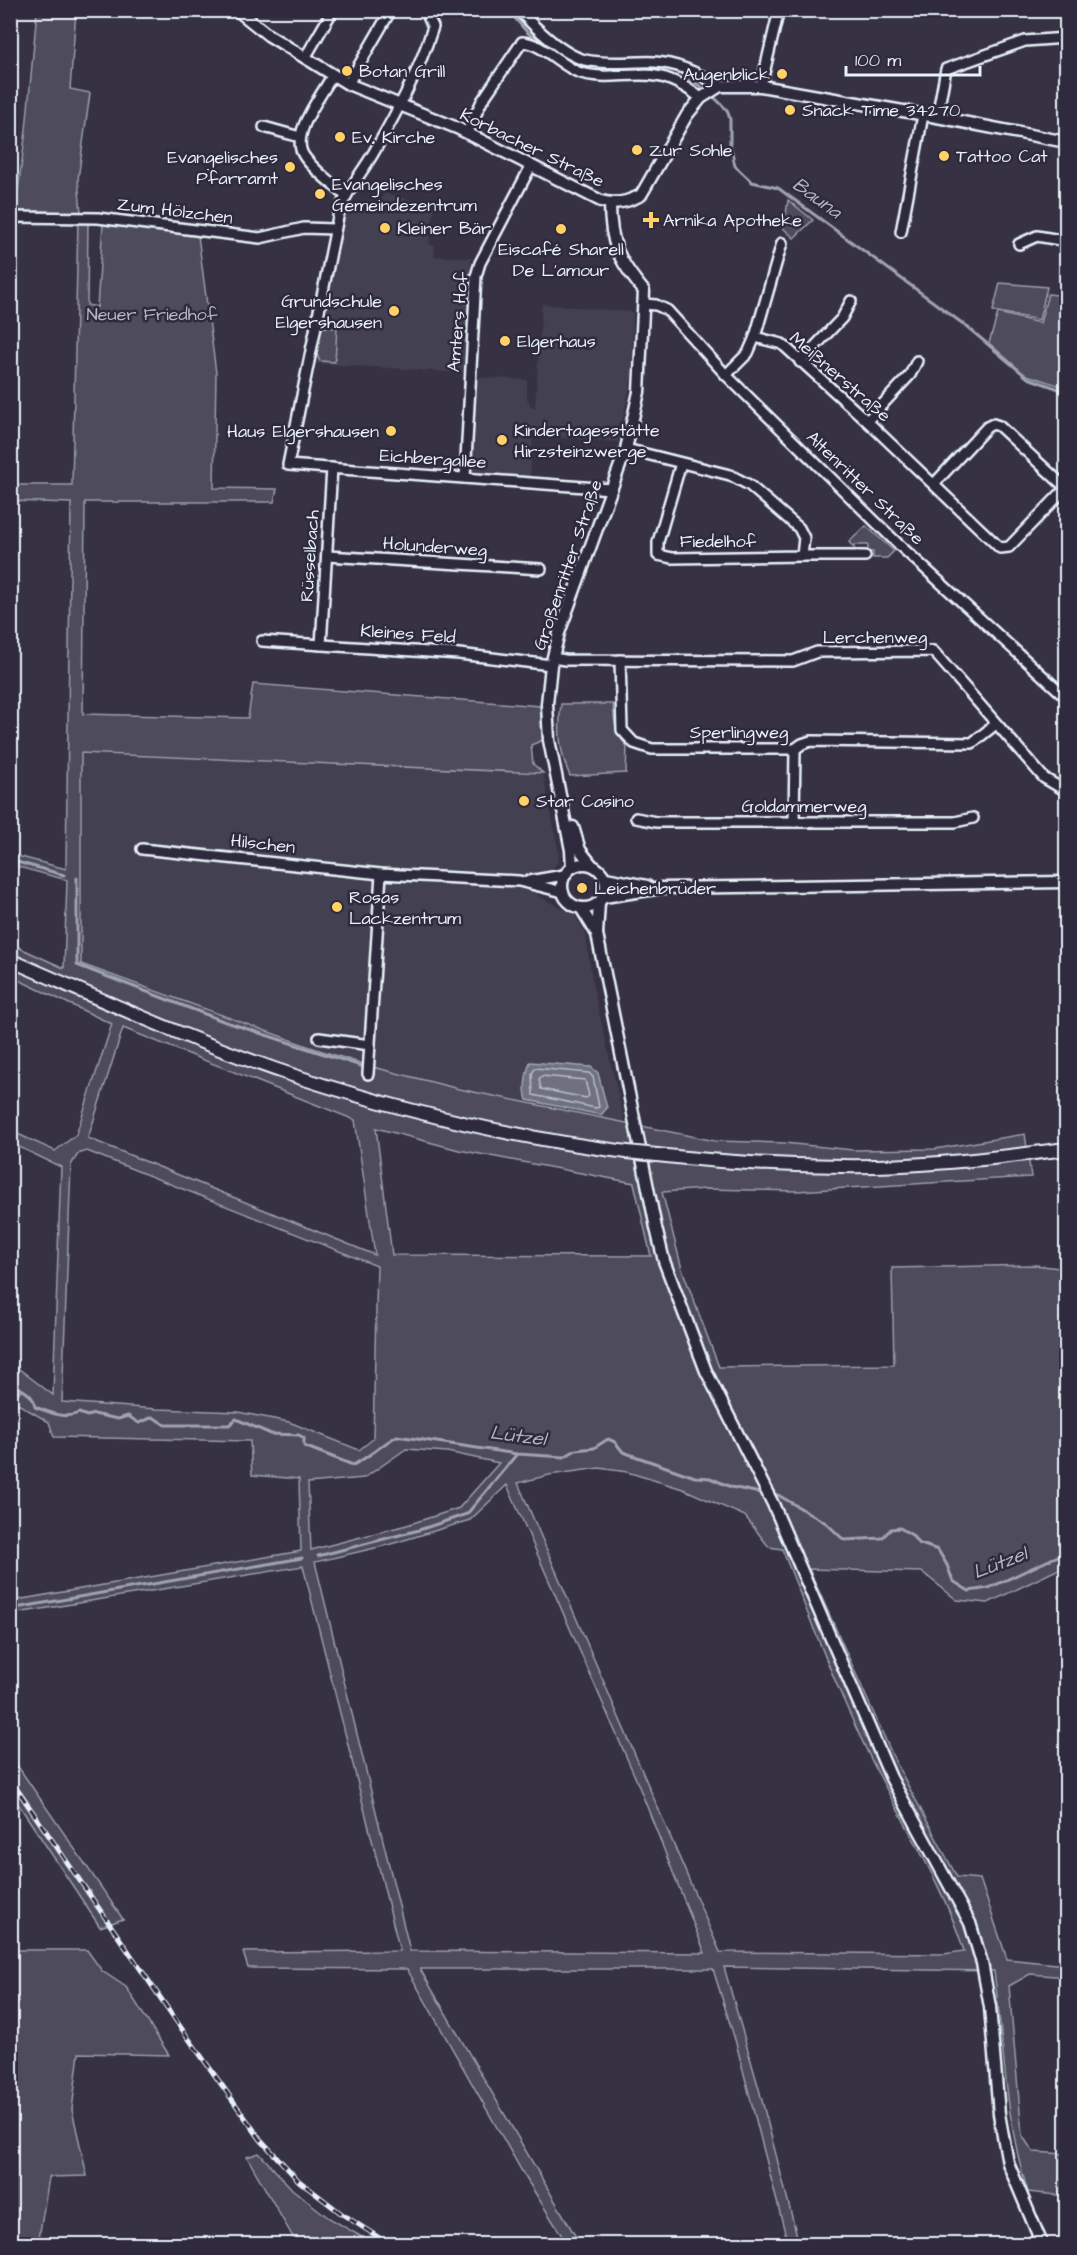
<svg xmlns="http://www.w3.org/2000/svg" width="1077" height="2255" viewBox="0 0 1077 2255" font-family="'Architects Daughter',sans-serif">
	<style>
		.built { fill: #433f51 }
		.green { fill: #4d4b5c; stroke: #9a9eaa; stroke-width: 1.5; fill-rule: evenodd }
		.water { fill: #70717f; stroke: #a0a4af; stroke-width: 1.5 }
		.lines { fill: none; stroke-linecap: round; stroke-linejoin: round }
		.shore { stroke: #b8bec8; stroke-width: 1.5 }
		.stream { stroke: #a0a4af; stroke-width: 3 }
		.minor-casing { stroke: #e8f1f8; stroke-width: 14 }
		.tertiary-casing { stroke: #e8f1f8; stroke-width: 15 }
		.secondary-casing { stroke: #e8f1f8; stroke-width: 16 }
		.minor { stroke: #2f2a3d; stroke-width: 9 }
		.tertiary { stroke: #2f2a3d; stroke-width: 10 }
		.secondary { stroke: #2f2a3d; stroke-width: 12 }
		.rail-casing { stroke: #e8f1f8; stroke-width: 5 }
		.rail { stroke: #2f2a3d; stroke-width: 3; stroke-dasharray: 9; stroke-linecap: butt }
		.secondary-bridge-casing { stroke: #e8f1f8; stroke-width: 16; stroke-linecap: butt }
		.secondary-bridge { stroke: #2f2a3d; stroke-width: 12 }
		.poi-dot { fill: #ffd166; stroke: #2f2a3d; stroke-width: 2 }
		.labels { text-anchor: middle; dominant-baseline: central; stroke-width: 5; stroke-linejoin: round; paint-order: stroke }
		.poi-label { font-size: 18px; fill: #e8f1f8; stroke: #2f2a3d; text-anchor: start }
		.street-label { font-size: 18px; fill: #e8f1f8; stroke: #2f2a3d }
		.park-label { font-size: 18px; fill: #b2b7c1; stroke: #2f2a3d }
		.water-label { font-size: 20px; font-style: italic; fill: #b2b7c2; stroke: #2f2a3d }
	</style>
	<rect width="100%" height="100%" fill="#363244"/>
	<filter id="ink" filterUnits="userSpaceOnUse"><feTurbulence type="fractalNoise" baseFrequency=".0167" numOctaves="2"/><feDisplacementMap in="SourceGraphic" scale="12" xChannelSelector="R" yChannelSelector="G"/><feConvolveMatrix kernelMatrix="1 2 1 2 8 2 1 2 1" color-interpolation-filters="sRGB"/></filter>
	<g filter="url(#ink)">
		<g class="built">
			<polygon points="384,193 422,203 436,203 432,218 429,244 435,246 434,256 471,258 466,373 309,363 342,218 348,202 380,204"/>
			<polygon points="542,304 633,312 632,376 618,442 533,436 530,477 470,473 474,377 527,380 527,398 531,406 535,408"/>
			<polygon points="81,753 543,773 559,853 558,862 552,869 536,873 538,896 575,915 585,932 594,991 625,1123 459,1089 369,1066 310,1047 81,964"/>
		</g>
		<g class="green">
			<polygon points="37,11 76,11 70,89 90,93 78,179 81,213 15,214 26,130"/>
			<polygon points="788,200 813,220 794,238 784,229"/>
			<path d="M 78,221 L 88,222 L 87,305 L 97,307 L 103,224 L 198,236 L 216,373 L 214,488 L 277,489 L 274,502 L 85,502 L 83,714 L 248,718 L 253,684 L 540,706 L 543,740 L 531,745 L 533,764 L 543,773 L 81,753 L 81,964 L 310,1047 L 369,1066 L 459,1089 L 715,1141 L 784,1143 L 853,1150 L 935,1149 L 1025,1134 L 1031,1177 L 797,1191 L 706,1189 L 662,1192 L 682,1269 L 719,1367 L 894,1365 L 892,1268 L 1035,1265 L 1066,1269 L 1066,1569 L 1061,1568 L 988,1603 L 957,1600 L 922,1572 L 809,1569 L 896,1763 L 957,1877 L 980,1879 L 1007,1959 L 1066,1965 L 1066,1977 L 1030,1974 L 1009,1986 L 1022,2135 L 1033,2152 L 1066,2154 L 1066,2196 L 1028,2192 C 1005,2121 1004,2045 994,1971 L 724,1967 L 759,2089 L 799,2244 L 788,2244 L 736,2043 L 713,1969 L 420,1969 L 580,2244 L 567,2244 L 524,2175 L 407,1969 L 248,1968 L 243,1952 L 400,1951 L 303,1566 L 11,1614 L 11,1601 L 301,1551 L 299,1479 L 252,1475 L 250,1441 L 54,1437 L 49,1422 L 18,1404 L 11,1407 L 10,1362 L 53,1395 L 61,1167 L 11,1143 L 11,1131 L 55,1151 L 76,1135 L 112,1024 L 10,976 L 11,944 L 64,968 L 67,880 L 11,865 L 10,854 L 66,869 L 71,503 L 11,501 L 10,485 L 72,485 ZM 123,1028 L 355,1120 L 375,1255 L 88,1138 ZM 376,1128 L 459,1150 L 634,1183 L 651,1256 L 392,1255 ZM 87,1151 L 377,1266 L 373,1439 L 359,1450 L 289,1422 L 238,1412 L 157,1409 L 62,1402 L 71,1165 L 78,1154 ZM 406,1449 L 447,1452 L 499,1463 L 459,1508 L 407,1525 L 311,1550 L 308,1483 L 364,1478 ZM 599,1468 L 627,1472 L 683,1489 L 745,1516 L 769,1547 L 782,1549 C 812,1623 840,1699 877,1771 C 907,1830 944,1887 964,1951 L 944,1954 L 720,1952 L 518,1483 L 549,1475 ZM 507,1485 L 636,1779 L 705,1953 L 410,1951 L 315,1562 L 388,1545 L 470,1520 Z"/>
			<polygon points="1000,283 1047,287 1039,320 993,311"/>
			<polygon points="1048,294 1066,296 1066,396 1061,386 1024,374 989,343 998,313 1040,323"/>
			<path d="M 321,327 L 337,328 L 335,362 L 320,361 C 313,350 318,339 321,327 Z"/>
			<polygon points="866,526 894,551 887,558 873,558 873,552 868,552 868,545 854,545 854,548 849,542"/>
			<path d="M 561,704 L 613,704 C 614,720 615,735 627,746 L 626,773 L 570,776 C 559,752 558,729 561,704 Z"/>
			<polygon points="10,1755 123,1919 100,1927 11,1793"/>
			<polygon points="11,1950 87,1950 102,1971 126,1987 169,2055 79,2053 72,2110 87,2176 49,2177 38,2244 11,2244"/>
			<polygon points="259,2153 292,2189 329,2218 374,2244 297,2244 247,2157"/>
		</g>
		<path class="water" d="M 530,1062 L 591,1067 L 598,1073 L 607,1108 L 601,1115 L 527,1100 C 523,1088 526,1074 530,1062 Z"/>
		<g class="lines">
			<g class="shore">
				<polygon points="535,1068 589,1073 593,1077 599,1107 596,1108 533,1095 532,1074"/>
				<polygon points="542,1076 585,1080 589,1096 586,1098 541,1089 539,1079"/>
			</g>
			<g class="stream">
				<polyline points="508,10 527,32 548,48"/>
				<polyline points="566,60 592,71 659,70 697,84 706,90"/>
				<polyline points="711,94 727,110 730,119 730,143 735,166 752,182 778,188 966,326 1028,378 1059,389 1066,401"/>
				<polyline points="10,860 64,875"/>
				<polyline points="77,878 77,965 223,1021 361,1066"/>
				<path d="M 10,1382 C 21,1390 34,1393 35,1407 C 50,1412 64,1420 79,1413 L 87,1416 L 94,1414 L 118,1419 L 128,1416 L 139,1423 L 153,1417 L 165,1425 L 229,1425 L 236,1419 L 271,1434 L 299,1435 L 304,1438 L 304,1446 L 353,1465 C 369,1457 381,1445 397,1436 L 517,1454 L 564,1457 L 576,1450 L 594,1448 L 608,1439 L 615,1442 L 623,1452 L 695,1477 L 710,1478 L 731,1487 L 765,1494"/>
				<polyline points="10,1396 22,1390"/>
				<polyline points="771,1494 778,1495 826,1523 844,1540 882,1538 891,1529 900,1528 912,1535 918,1543 938,1550 947,1565 953,1581 969,1591 989,1588 1060,1555 1066,1556"/>
				<polyline points="318,1556 419,1530 467,1514 516,1455"/>
				<polyline points="10,1609 302,1558"/>
			</g>
			<defs>
				<g id="minor">
					<path d="M 425,10 L 433,27 C 419,71 397,112 374,152 C 362,173 347,189 339,212 L 288,465 L 611,489"/>
					<path d="M 519,10 C 534,27 563,55 585,60 C 608,65 632,61 655,62 C 677,63 702,75 720,86"/>
					<polyline points="305,58 333,10"/>
					<path d="M 332,76 C 322,95 289,135 304,156 C 314,171 332,183 345,195"/>
					<polyline points="348,84 391,10"/>
					<polyline points="761,86 779,10"/>
					<polyline points="937,117 946,69 1025,41 1066,38"/>
					<polyline points="264,127 300,137"/>
					<path d="M 467,133 L 482,101 L 522,42 C 542,43 559,64 578,72 C 604,81 630,72 656,76 C 672,78 689,89 701,98"/>
					<polyline points="10,217 98,218 260,238 304,228 334,229"/>
					<polyline points="901,232 923,115"/>
					<polyline points="1019,244 1037,236 1066,241"/>
					<polyline points="644,304 656,305 667,310 726,375 897,543 1066,697"/>
					<polyline points="755,337 782,243"/>
					<polyline points="800,362 842,318 851,301"/>
					<polyline points="726,375 748,353 755,337 782,344 867,421 1000,548 1009,547 1066,488 999,426 993,424 987,427 934,484"/>
					<polyline points="867,421 910,375 917,361"/>
					<polyline points="626,449 730,475 749,485 799,528 804,538 802,556 672,558 658,555 658,542 681,463"/>
					<polyline points="465,478 476,276 480,263 531,166"/>
					<polyline points="327,556 541,569"/>
					<polyline points="802,556 865,556"/>
					<polyline points="262,641 459,654 551,665"/>
					<polyline points="321,645 332,468"/>
					<polyline points="553,658 565,660 793,661 817,652 933,651 1044,778 1066,791"/>
					<polyline points="620,660 622,730 634,743 652,749 795,749 802,744 811,741 972,743 996,724"/>
					<polyline points="636,818 656,822 955,822 973,818"/>
					<polyline points="794,822 795,749"/>
					<polyline points="142,849 381,874 519,881 563,892"/>
					<polyline points="529,881 564,875"/>
					<polyline points="319,1038 370,1045"/>
					<polyline points="368,1074 381,874"/>
				</g>
				<g id="tertiary">
					<path d="M 237,10 L 268,35 L 348,84 L 457,128 L 601,201 C 615,205 628,202 641,195 L 687,115 L 701,98 L 720,86 L 761,86 L 937,117 L 1066,142"/>
					<polyline points="573,827 580,850 591,864"/>
					<circle cx="584" cy="886" r="22"/>
					<path d="M 572,867 L 571,850 L 549,740 L 547,704 L 551,665 L 559,633 L 626,449 L 639,392 L 644,291 C 619,261 610,244 610,204"/>
					<polyline points="606,878 647,886"/>
					<polyline points="604,897 662,888 1066,882"/>
					<polyline points="599,903 597,934 656,1228 664,1261 706,1371 773,1504 891,1778 970,1923 982,1963 990,2007 999,2114 1008,2163 1042,2244"/>
					<polyline points="581,908 597,934"/>
				</g>
				<g id="secondary">
					<path d="M 10,960 C 105,1001 200,1045 298,1077 C 405,1112 515,1138 627,1152"/>
					<path d="M 657,1155 C 729,1163 803,1167 876,1166 C 939,1165 1003,1157 1066,1149"/>
				</g>
			</defs>
			<use href="#minor" class="minor-casing"/>
			<use href="#tertiary" class="tertiary-casing"/>
			<use href="#secondary" class="secondary-casing"/>
			<use href="#minor" class="minor"/>
			<use href="#tertiary" class="tertiary"/>
			<use href="#secondary" class="secondary"/>
			<defs>
				<polyline id="rail" points="10,1779 179,2025 261,2140 299,2181 342,2214 389,2244"/>
			</defs>
			<use href="#rail" class="rail-casing"/>
			<use href="#rail" class="rail"/>
			<defs>
				<polyline id="secondary-bridge" points="627,1152 657,1155"/>
			</defs>
			<use href="#secondary-bridge" class="secondary-bridge-casing"/>
			<use href="#secondary-bridge" class="secondary-bridge"/>
		</g>
	</g>
	<g class="poi-dot">
		<circle cx="347" cy="71" r="6"/>
		<circle cx="782" cy="74" r="6"/>
		<circle cx="790" cy="110" r="6"/>
		<circle cx="340" cy="137" r="6"/>
		<circle cx="637" cy="150" r="6"/>
		<circle cx="944" cy="156" r="6"/>
		<circle cx="290" cy="167" r="6"/>
		<circle cx="320" cy="194" r="6"/>
		<path d="M648 211h6v6h6v6h-6v6h-6v-6h-6v-6h6z"/>
		<circle cx="385" cy="228" r="6"/>
		<circle cx="561" cy="229" r="6"/>
		<circle cx="394" cy="311" r="6"/>
		<circle cx="505" cy="341" r="6"/>
		<circle cx="391" cy="431" r="6"/>
		<circle cx="502" cy="440" r="6"/>
		<circle cx="524" cy="801" r="6"/>
		<circle cx="582" cy="888" r="6"/>
		<circle cx="337" cy="907" r="6"/>
	</g>
	<g class="labels">
		<g class="poi-label">
			<text x="359" y="71">Botan Grill</text>
			<text x="770" y="74" text-anchor="end">Augenblick</text>
			<text x="802" y="110">Snack Time 34270</text>
			<text x="352" y="137">Ev. Kirche</text>
			<text x="649" y="150">Zur Sohle</text>
			<text x="956" y="156">Tattoo Cat</text>
			<text x="278" y="157" text-anchor="end">Evangelisches<tspan x="278" dy="21">Pfarramt</tspan></text>
			<text x="332" y="184">Evangelisches<tspan x="332" dy="21">Gemeindezentrum</tspan></text>
			<text x="663" y="220">Arnika Apotheke</text>
			<text x="397" y="228">Kleiner Bär</text>
			<text x="561" y="249" text-anchor="middle">Eiscafé Sharell<tspan x="561" dy="21">De L‘amour</tspan></text>
			<text x="382" y="301" text-anchor="end">Grundschule<tspan x="382" dy="21">Elgershausen</tspan></text>
			<text x="517" y="341">Elgerhaus</text>
			<text x="514" y="430">Kindertagesstätte<tspan x="514" dy="21">Hirzsteinzwerge</tspan></text>
			<text x="379" y="431" text-anchor="end">Haus Elgershausen</text>
			<text x="536" y="801">Star Casino</text>
			<text x="594" y="888">Leichenbrüder</text>
			<text x="349" y="897">Rosas<tspan x="349" dy="21">Lackzentrum</tspan></text>
		</g>
		<g class="street-label">
			<text transform="translate(532 148) rotate(26)">Korbacher Straße</text>
			<text transform="translate(175 211) rotate(7)">Zum Hölzchen</text>
			<text transform="translate(458 322) rotate(-85)">Amters Hof</text>
			<text transform="translate(840 377) rotate(41)">Meißnerstraße</text>
			<text transform="translate(433 459) rotate(4)">Eichbergallee</text>
			<text transform="translate(865 488) rotate(44)">Altenritter Straße</text>
			<text x="718" y="541">Fiedelhof</text>
			<text transform="translate(435 547) rotate(4)">Holunderweg</text>
			<text transform="translate(310 556) rotate(-86)">Rüsselbach</text>
			<text transform="translate(568 565) rotate(-71)">Großenritter Straße</text>
			<text transform="translate(408 634) rotate(4)">Kleines Feld</text>
			<text x="875" y="637">Lerchenweg</text>
			<text x="739" y="732">Sperlingweg</text>
			<text x="804" y="806">Goldammerweg</text>
			<text transform="translate(263 844) rotate(6)">Hilschen</text>
		</g>
		<g class="park-label">
			<text x="152" y="314">Neuer Friedhof</text>
		</g>
		<g class="water-label">
			<text transform="translate(817 198) rotate(36)">Bauna</text>
			<text transform="translate(518 1436) rotate(7)">Lützel</text>
			<text transform="translate(1000 1563) rotate(-21)">Lützel</text>
		</g>
	</g>
	<rect width="1077" height="2255" fill="none" stroke="#2f2a3d" stroke-width="36"/>
	<rect x="18" y="18" width="1041" height="2219" fill="none" stroke="#e8f1f8" stroke-width="2" filter="url(#ink)"/>
	<path d="M846 66v9h134v-9" fill="none" stroke="#e8f1f8" stroke-width="3"/>
	<text x="855" y="66" font-size="18" fill="#e8f1f8" stroke="#2f2a3d" stroke-width="4.5" paint-order="stroke">100 m</text>
</svg>
